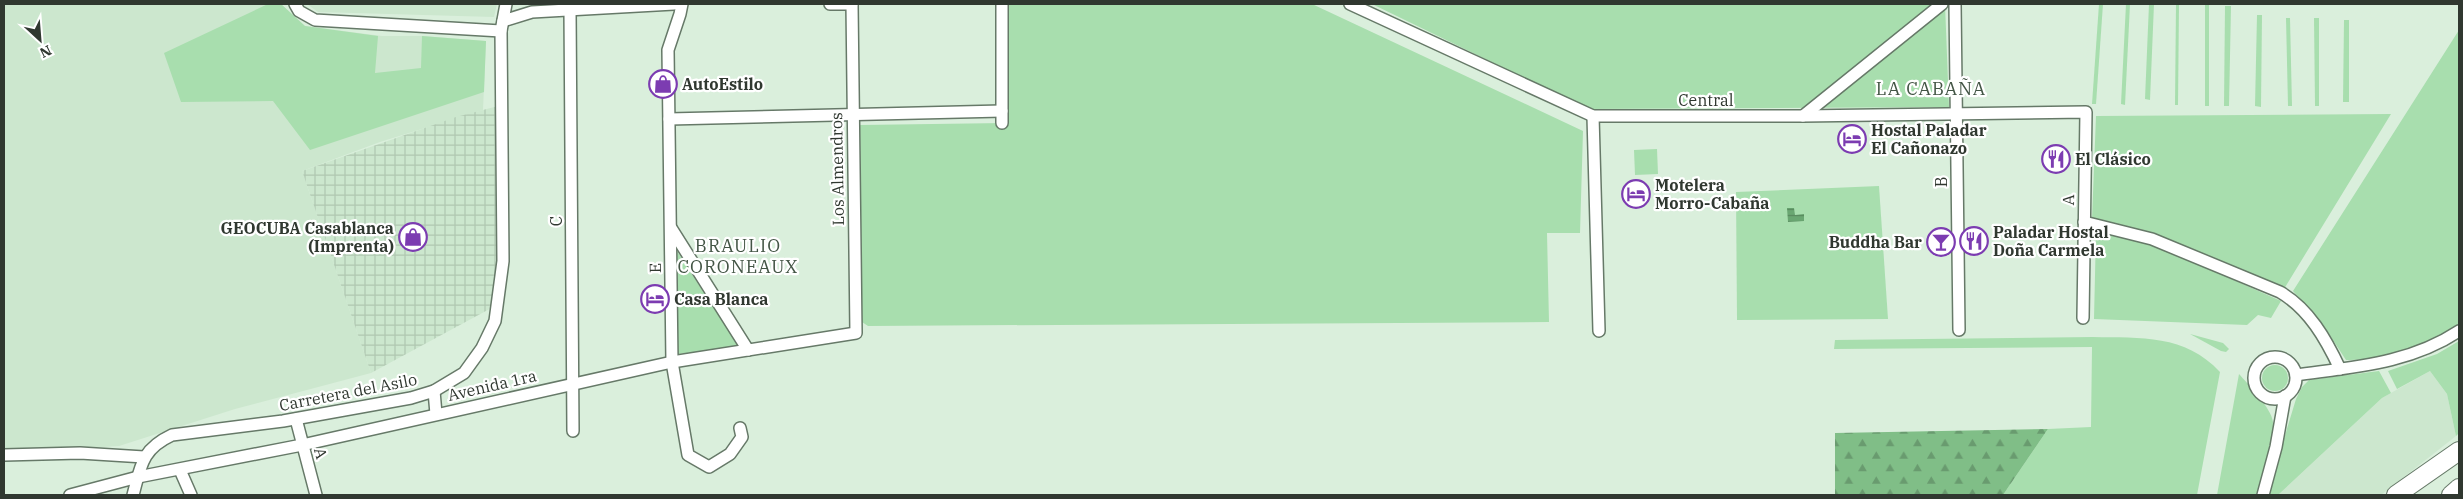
<svg xmlns="http://www.w3.org/2000/svg" width="2463" height="499" viewBox="0 0 2463 499" font-family="'IBM Plex Serif',serif">
	<style>
		.built { fill: #cce7ce }
		.industrial { fill: url(#industrial-grid) }
		.green { fill: #a8deae }
		.forest { fill: url(#forest-firs) }
		.water { fill: url(#water-rules) }
		.lines { fill: none; stroke-linecap: round; stroke-linejoin: round }
		.minor-casing { stroke: #667968; stroke-width: 14 }
		.highway-casing { stroke: #667968; stroke-width: 20 }
		.minor { stroke: #fff; stroke-width: 11 }
		.highway { stroke: #fff; stroke-width: 18 }
		.labels { text-anchor: middle; dominant-baseline: central; stroke-width: 4.5; stroke-linejoin: round; paint-order: stroke }
		.poi-label { font-size: 16px; font-weight: bold; fill: #303830; stroke: #fff; text-anchor: start }
		.street-label { font-size: 16px; fill: #303830; stroke: #fff }
		.neighbourhood-label { font-size: 18px; letter-spacing: 1px; fill: #435545; stroke: #fff }
	</style>
	<defs>
		<pattern id="industrial-grid" width="8" height="8" patternUnits="userSpaceOnUse" patternTransform="scale(1.25)"><rect width="8" height="8" fill="#cce7ce"/><path d="M0 4h8M4 0v8" fill="none" stroke="#b0c7b1"/></pattern>
		<pattern id="forest-firs" width="22" height="20" patternUnits="userSpaceOnUse" patternTransform="scale(1.25)"><rect width="22" height="20" fill="#80be87"/><path d="M5 1l3.5 6h-7zM16 11l3.5 6h-7z" fill="#699b6f"/></pattern>
		<pattern id="water-rules" width="6" height="5" patternUnits="userSpaceOnUse" patternTransform="scale(1.25)"><rect width="6" height="5" fill="#6aa772"/><path d="M0 2.5h6" fill="none" stroke="#58895e"/></pattern>
	</defs>
	<rect width="100%" height="100%" fill="#daefdc"/>
	<g class="built">
		<polygon points="4,4 281,4 305,26 382,36 422,36 486,41 483,110 380,142 302,171 371,373 235,409 119,446 4,453"/>
		<polygon points="307,4 497,4 494,17 318,12"/>
		<polygon points="2430,371 2447,394 2456,436 2381,495 2278,495 2382,398"/>
	</g>
	<polygon class="industrial" points="502,105 497,305 371,373 302,171 456,117"/>
	<g class="green">
		<polygon points="268,4 281,4 305,26 378,36 375,73 421,68 422,36 486,41 484,92 310,150 273,101 181,102 164,53"/>
		<polygon points="1007,4 1312,4 1583,131 1580,233 1547,233 1549,322 868,326 862,322 860,125 1005,123"/>
		<polygon points="1372,4 1945,4 1949,107 1588,109"/>
		<polygon points="2099,4 2103,4 2096,104 2092,104"/>
		<polygon points="2126,4 2130,4 2125,105 2121,104"/>
		<polygon points="2149,4 2154,4 2150,100 2145,99"/>
		<polygon points="2176,4 2179,4 2178,105 2175,105"/>
		<rect x="2205" y="4" width="4" height="102"/>
		<polygon points="2225,6 2231,6 2229,106 2224,106"/>
		<polygon points="2257,15 2262,15 2261,107 2255,106"/>
		<polygon points="2286,18 2290,18 2292,106 2288,106"/>
		<polygon points="2314,18 2319,18 2319,106 2315,106"/>
		<polygon points="2344,20 2349,20 2349,102 2343,102"/>
		<path d="M 2459,30 L 2459,324 C 2428,345 2384,361 2346,360 L 2323,325 L 2293,291 Z"/>
		<polygon points="2391,114 2284,289 2188,247 2143,232 2092,219 2096,116"/>
		<polygon points="1657,149 1658,174 1635,175 1634,150"/>
		<polygon points="1879,186 1888,319 1737,320 1736,192"/>
		<polygon points="2096,232 2148,242 2281,301 2271,318 2258,315 2247,325 2094,319"/>
		<polygon points="677,251 739,347 678,354"/>
		<polygon points="2190,334 2223,343 2229,349 2226,352 2221,351"/>
		<path d="M 2093,337 C 2141,338 2185,334 2220,372 L 2197,495 L 2003,495 L 2048,429 L 2091,427 L 2092,347 L 1834,349 L 1835,340 Z"/>
		<polygon points="2459,341 2459,433 2456,436 2447,394 2430,371 2397,389 2388,371 2437,354"/>
		<circle cx="2275" cy="378" r="13"/>
		<polygon points="2379,371 2391,393 2382,398 2278,495 2267,495 2296,399 2302,387 2309,380"/>
		<path d="M 2239,374 C 2248,384 2272,409 2273,422 C 2275,440 2262,477 2256,495 L 2217,495 Z"/>
	</g>
	<polygon class="forest" points="2048,429 2003,495 1835,495 1835,433"/>
	<polygon class="water" points="1787,208 1794,208 1795,215 1804,214 1804,221 1788,222"/>
	<g class="lines">
		<defs>
			<g id="minor">
				<polyline points="295,4 299,11 315,20 501,31"/>
				<polyline points="682,4 680,14 668,50 672,362 688,455 709,467 730,454 742,437 740,428"/>
				<polyline points="830,4 852,4"/>
				<polyline points="1350,4 1593,116 1803,116 2086,112 2083,318"/>
				<polyline points="1955,4 1959,330"/>
				<polyline points="570,10 573,431"/>
				<polyline points="503,21 532,12 674,4"/>
				<polyline points="1593,116 1599,331"/>
				<polyline points="1803,116 1942,4"/>
				<polyline points="669,119 1002,111"/>
				<polyline points="1002,123 1002,4"/>
				<path d="M 2084,222 L 2152,239 L 2280,292 C 2309,309 2326,339 2340,369"/>
				<polyline points="671,228 748,350"/>
				<circle cx="2275" cy="378" r="21"/>
				<path d="M 2296,375 C 2353,367 2409,364 2459,331"/>
				<polyline points="434,391 436,414"/>
				<polyline points="296,419 316,495"/>
				<polyline points="4,455 80,453 144,457"/>
				<polyline points="180,470 191,495"/>
				<polyline points="70,495 138,477 302,445 672,362 856,333 852,4"/>
				<path d="M 133,495 C 141,465 142,449 172,435 L 283,421 L 411,398 L 434,391 L 464,373 L 482,348 L 495,321 L 503,261 L 501,31 L 506,4"/>
				<polyline points="2263,495 2276,447 2285,396"/>
			</g>
			<g id="highway">
				<polyline points="2396,495 2459,451"/>
				<polyline points="2451,495 2459,488"/>
			</g>
		</defs>
		<use href="#minor" class="minor-casing"/>
		<use href="#highway" class="highway-casing"/>
		<use href="#minor" class="minor"/>
		<use href="#highway" class="highway"/>
	</g>
	<defs>
		<symbol id="shop-ring" viewBox="-11 -11 22 22"><circle r="9.5" fill="#fff" stroke="#7c3cb1" stroke-width="1.5"/><path d="M-5-2.5h2.3a2.7 3.5 0 0 1 5.4 0H5L5.5 6h-11ZM-1.5-2.5h3a1.5 2.3 0 0 0-3 0Z" fill="#7c3cb1"/></symbol>
		<symbol id="hotel-ring" viewBox="-11 -11 22 22"><circle r="9.5" fill="#fff" stroke="#7c3cb1" stroke-width="1.5"/><path d="M-6-4.5h1.5V1H6V5H4.5V3h-9V5H-6ZM-4 0a1.8 1.8 0 1 1 3.6 0ZM.5 0V-2.5h3Q6-2.5 6 0Z" fill="#7c3cb1"/></symbol>
		<symbol id="restaurant-ring" viewBox="-11 -11 22 22"><circle r="9.5" fill="#fff" stroke="#7c3cb1" stroke-width="1.5"/><path d="M-5-6h1v4h1v-4h1v4h1v-4h1v5L-1.5 .5V6h-2V.5L-5-1ZM5-6V6H3V1.5H1.5Q1.5-4 5-6Z" fill="#7c3cb1"/></symbol>
		<symbol id="bar-ring" viewBox="-11 -11 22 22"><circle r="9.5" fill="#fff" stroke="#7c3cb1" stroke-width="1.5"/><path d="M-6-5H6L.8 .8V4.5H3.5V6h-7V4.5H-.8V.8Z" fill="#7c3cb1"/></symbol>
	</defs>
	<g fill-rule="evenodd">
		<use href="#shop-ring" x="647" y="68" width="32" height="32"/>
		<use href="#hotel-ring" x="1836" y="123" width="32" height="32"/>
		<use href="#restaurant-ring" x="2040" y="143" width="32" height="32"/>
		<use href="#hotel-ring" x="1620" y="178" width="32" height="32"/>
		<use href="#shop-ring" x="397" y="221" width="32" height="32"/>
		<use href="#restaurant-ring" x="1958" y="225" width="32" height="32"/>
		<use href="#bar-ring" x="1925" y="226" width="32" height="32"/>
		<use href="#hotel-ring" x="639" y="283" width="32" height="32"/>
	</g>
	<g class="labels">
		<g class="poi-label">
			<text x="682" y="84">AutoEstilo</text>
			<text x="1871" y="130">Hostal Paladar<tspan x="1871" dy="18">El Cañonazo</tspan></text>
			<text x="2075" y="159">El Clásico</text>
			<text x="1655" y="185">Motelera<tspan x="1655" dy="18">Morro-Cabaña</tspan></text>
			<text x="394" y="228" text-anchor="end">GEOCUBA Casablanca<tspan x="394" dy="18">(Imprenta)</tspan></text>
			<text x="1993" y="232">Paladar Hostal<tspan x="1993" dy="18">Doña Carmela</tspan></text>
			<text x="1922" y="242" text-anchor="end">Buddha Bar</text>
			<text x="674" y="299">Casa Blanca</text>
		</g>
		<g class="street-label">
			<text x="1706" y="100">Central</text>
			<text transform="translate(837 169) rotate(-91)">Los Almendros</text>
			<text transform="translate(1941 182) rotate(-90)">B</text>
			<text transform="translate(2068 200) rotate(-89)">A</text>
			<text transform="translate(556 221) rotate(-90)">C</text>
			<text transform="translate(655 268) rotate(-91)">E</text>
			<text transform="translate(492 385) rotate(-13)">Avenida 1ra</text>
			<text transform="translate(348 392) rotate(-11)">Carretera del Asilo</text>
			<text transform="translate(321 453) rotate(74)">A</text>
		</g>
		<g class="neighbourhood-label">
			<text x="1931" y="88">LA CABAÑA</text>
			<text x="738" y="245">BRAULIO<tspan x="738" dy="21">CORONEAUX</tspan></text>
		</g>
	</g>
	<rect width="2463" height="499" fill="none" stroke="#303830" stroke-width="10"/>
	<g transform="translate(40 40) rotate(154)" stroke="#ffffff" stroke-width="4" paint-order="stroke">
	<path d="M0-4L9 19L0 12L-9 19Z" fill="#303830"/>
	<text y="-8" font-size="14" font-weight="bold" text-anchor="middle" fill="#303830">N</text>
	</g>
</svg>
